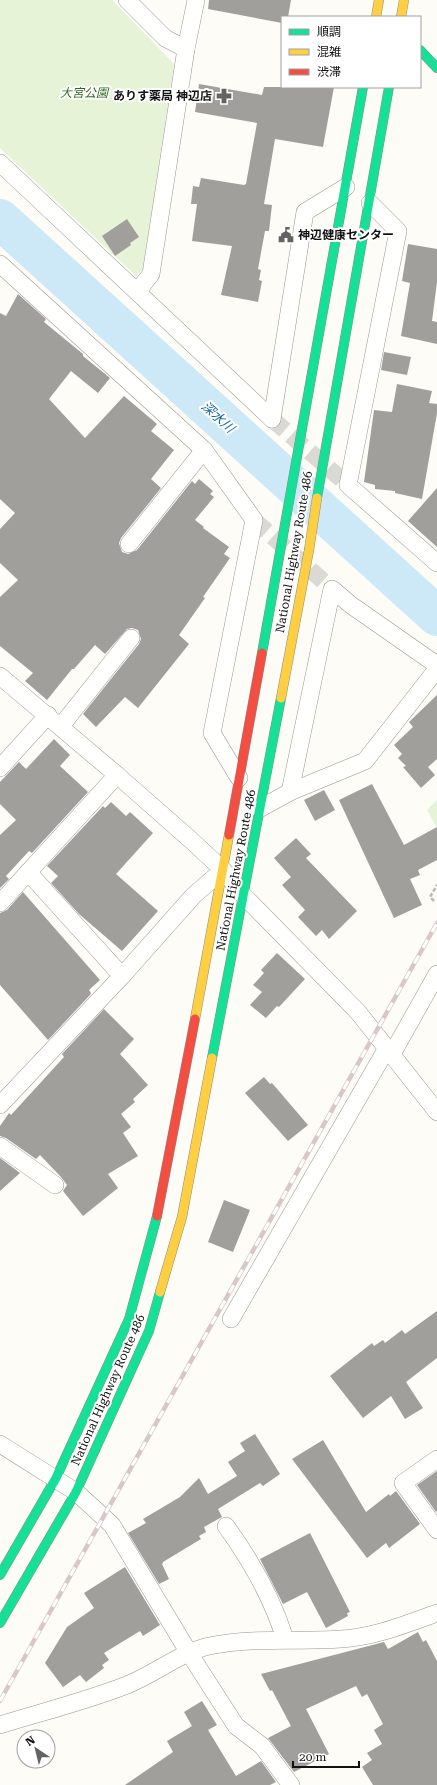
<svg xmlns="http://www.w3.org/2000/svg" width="437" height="1785" viewBox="0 0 437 1785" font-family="'Roboto Serif','Noto Sans JP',serif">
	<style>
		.green { fill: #e7f3d7 }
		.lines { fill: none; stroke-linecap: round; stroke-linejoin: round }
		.river { stroke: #cde8f7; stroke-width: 40 }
		.building { fill: #a19f9c }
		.street-tunnel { stroke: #dad9d4; stroke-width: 17; stroke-dasharray: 17 8; stroke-linecap: butt }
		.street-casing { stroke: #979795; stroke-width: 18 }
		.fast-casing { stroke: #8e8d8b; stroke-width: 10 }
		.slow-casing { stroke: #8e8d8b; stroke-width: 10 }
		.jam-casing { stroke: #8e8d8b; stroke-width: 10 }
		.path { stroke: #b9b9b8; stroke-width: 2.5; stroke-dasharray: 4 2; stroke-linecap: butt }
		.street { stroke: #fffffe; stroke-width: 17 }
		.fast { stroke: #16e098; stroke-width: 9 }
		.slow { stroke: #ffcf43; stroke-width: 9 }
		.jam { stroke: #f24e42; stroke-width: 9 }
		.rail-casing { stroke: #d9c6c7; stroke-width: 4.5 }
		.rail { stroke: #fff; stroke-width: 3; stroke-dasharray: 9; stroke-linecap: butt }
		.labels { text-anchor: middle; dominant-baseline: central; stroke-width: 4; stroke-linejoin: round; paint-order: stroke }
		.park-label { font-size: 12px; font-style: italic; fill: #2f6b1f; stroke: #fff }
		.poi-label { font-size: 12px; font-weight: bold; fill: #111; stroke: #fff; text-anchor: end }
		.street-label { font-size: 12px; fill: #111; stroke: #fff }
		.water-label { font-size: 13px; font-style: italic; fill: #1768a6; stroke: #fff }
	</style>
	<rect width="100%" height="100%" fill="#fdfcf7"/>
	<g class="green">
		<polygon points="0,0 112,0 174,64 143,269 136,276 0,148"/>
		<polygon points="437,800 437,828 427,810"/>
	</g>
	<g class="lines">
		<polyline class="river" points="0,219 437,616"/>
	</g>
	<g class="building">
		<polygon points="209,0 291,0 288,17 282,17 282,23 208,9"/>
		<polygon points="199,84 262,95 264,87 334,87 323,147 275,139 264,204 272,205 269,231 265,231 258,269 261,270 259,280 262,281 258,302 221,295 232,246 192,241 197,204 191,204 193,186 199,187 201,178 244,185 246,184 257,123 195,112"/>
		<polygon points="127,219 139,237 130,243 131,245 115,256 102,236"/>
		<polygon points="408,244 437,249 437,282 432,321 437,322 437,344 401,336 410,283 402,281"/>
		<polygon points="18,294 46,319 44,322 83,354 83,356 110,378 98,393 71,371 49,399 85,438 124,396 157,424 151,431 174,450 151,479 161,488 121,538 119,543 122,552 128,554 137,550 192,481 195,484 199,479 213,491 210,494 214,497 195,520 204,527 203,528 229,547 224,554 230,558 203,597 205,598 179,635 189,644 138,708 125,697 96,727 83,714 139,644 141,639 138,630 132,628 127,629 105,654 95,645 74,669 72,669 47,700 25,681 33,673 0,646 0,597 18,580 0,563 0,529 15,513 0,499 0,313 6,316"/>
		<polygon points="384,352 411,357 407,375 381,370"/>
		<polygon points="397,384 432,391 429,403 437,404 437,413 422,499 395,493 395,491 375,489 375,485 364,482 374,410 392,412"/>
		<polygon points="437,488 437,547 408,521"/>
		<polygon points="437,695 437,759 428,767 435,775 421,788 403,767 406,766 398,758 402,754 394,745 413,727 409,722"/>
		<polygon points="54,739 70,755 60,766 88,792 32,853 29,851 6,876 9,879 0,888 0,835 16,820 0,804 0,782 19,762 26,769"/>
		<polygon points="372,784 404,845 437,827 437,860 418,870 420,875 410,879 422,905 394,918 339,800"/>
		<polygon points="324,790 335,810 315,821 304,800"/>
		<polygon points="111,802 126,816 130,812 153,833 116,874 158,911 122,951 79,914 51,883 58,876 47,866 103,806 105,808"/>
		<polygon points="296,838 311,854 306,858 357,911 329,939 322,930 316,936 298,917 305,910 282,885 291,877 274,858"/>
		<polygon points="23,892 100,980 89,990 91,993 90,995 48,1040 0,985 0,913 7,910"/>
		<polygon points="277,953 305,979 279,1007 277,1006 266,1018 250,1005 262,992 253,985 264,973 261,970"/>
		<polygon points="104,1009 134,1039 120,1054 148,1085 133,1099 135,1102 121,1114 131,1127 123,1133 138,1156 108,1174 118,1188 83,1216 63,1191 67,1185 61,1177 40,1155 36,1159 6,1138 0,1136 0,1126 9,1113 11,1115 64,1057 62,1054"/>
		<polygon points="264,1077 270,1084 272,1083 308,1125 288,1141 245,1093"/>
		<polygon points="0,1158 20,1173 0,1191"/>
		<polygon points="224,1200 250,1210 233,1252 208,1242"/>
		<polygon points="437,1311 437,1358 406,1382 423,1408 405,1419 391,1396 363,1418 330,1376 372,1343 374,1346 383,1340 385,1343 402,1330 405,1334"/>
		<polygon points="255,1434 280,1474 263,1486 260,1483 218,1509 222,1517 204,1527 206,1532 199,1536 201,1539 163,1562 163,1563 162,1564 169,1579 159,1584 128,1533 146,1523 143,1519 180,1497 199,1478 208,1494 237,1476 228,1462 245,1451 240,1443"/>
		<polygon points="323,1440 366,1512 389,1494 390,1496 396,1491 420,1524 389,1548 386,1543 367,1558 292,1459"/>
		<polygon points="437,1471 437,1511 436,1512 417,1485"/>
		<polygon points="310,1533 350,1612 347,1613 348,1616 326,1628 307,1592 283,1604 260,1559"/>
		<polygon points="125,1567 160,1625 143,1636 140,1631 104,1653 109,1660 102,1665 104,1668 86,1682 80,1675 63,1687 45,1663 67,1627 94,1608 84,1593"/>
		<polygon points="418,1632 423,1642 426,1640 437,1661 437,1785 373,1785 362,1767 372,1760 367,1753 382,1744 374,1730 383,1724 367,1694 362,1697 356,1686 306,1709 329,1754 294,1772 268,1738 291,1726 272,1690 270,1691 261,1674 384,1642 388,1649"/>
		<polygon points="202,1701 217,1725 208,1730 236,1776 261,1761 276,1782 270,1785 125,1785 173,1752 167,1741 192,1726 184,1712"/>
	</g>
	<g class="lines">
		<g class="street-tunnel">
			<polyline points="272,419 348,485"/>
			<polyline points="254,520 332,589"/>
		</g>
		<defs>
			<g id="street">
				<polyline points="127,0 165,38 186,49"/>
				<polyline points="0,163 272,419"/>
				<polyline points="370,203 398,231 348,485 437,563"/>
				<polyline points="0,264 204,450 254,520 212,733 239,778"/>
				<polyline points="137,292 151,274 186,49 196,0"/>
				<polyline points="272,419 305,212 346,187"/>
				<polyline points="129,544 204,450"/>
				<polyline points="0,676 117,775 192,841 223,870 243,895 358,1012 437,1112"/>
				<polyline points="61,726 131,638"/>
				<polyline points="0,768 48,715"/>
				<polyline points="290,792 332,589 351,605 437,665"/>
				<polyline points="259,809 290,792 365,761 437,669"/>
				<polyline points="28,872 122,976"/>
				<polyline points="0,903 117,775"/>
				<polyline points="392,1054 437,974"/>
				<polyline points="0,1105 122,976 194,895 223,870"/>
				<polyline points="0,1146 55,1185"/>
				<polyline points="231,1319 387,1048"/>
				<polyline points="0,1444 76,1492 112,1525 189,1653 236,1726 262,1746 291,1785"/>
				<polyline points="437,1459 403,1483 437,1530"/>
				<path d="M 226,1526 C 252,1562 272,1597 285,1639"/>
				<path d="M 0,1725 C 42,1712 86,1701 127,1685 C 155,1674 179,1653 209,1646 C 252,1637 297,1642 341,1639 C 375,1637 406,1624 437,1613"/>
			</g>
			<g id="fast">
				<polyline points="420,50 437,68"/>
				<polyline points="317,498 389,87"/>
				<polyline points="262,653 363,87"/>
				<polyline points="212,1058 281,698"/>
				<polyline points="0,1575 56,1478 129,1319 157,1216"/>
				<polyline points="0,1623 76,1492 149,1331 160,1292"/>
			</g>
			<g id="slow">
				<polyline points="376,17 379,0"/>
				<polyline points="401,17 404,0"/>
				<polyline points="281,698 309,550 317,498"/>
				<polyline points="195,1019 229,835"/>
				<polyline points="160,1292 182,1217 212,1058"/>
			</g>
			<g id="jam">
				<polyline points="229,835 262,653"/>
				<polyline points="157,1216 195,1019"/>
			</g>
		</defs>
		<use href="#street" class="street-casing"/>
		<use href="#fast" class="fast-casing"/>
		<use href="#slow" class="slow-casing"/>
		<use href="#jam" class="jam-casing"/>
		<polyline class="path" points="434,901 430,897 437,885"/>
		<use href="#street" class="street"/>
		<use href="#fast" class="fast"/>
		<use href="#slow" class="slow"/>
		<use href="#jam" class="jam"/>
		<defs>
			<polyline id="rail" points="0,1701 437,923"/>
		</defs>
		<use href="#rail" class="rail-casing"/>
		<use href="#rail" class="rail"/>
	</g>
	<defs>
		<symbol id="pharmacy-bare" viewBox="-9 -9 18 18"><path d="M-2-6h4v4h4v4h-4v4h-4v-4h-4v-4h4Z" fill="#646362" stroke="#fff" stroke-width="2.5" paint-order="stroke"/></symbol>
		<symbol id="civic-bare" viewBox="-9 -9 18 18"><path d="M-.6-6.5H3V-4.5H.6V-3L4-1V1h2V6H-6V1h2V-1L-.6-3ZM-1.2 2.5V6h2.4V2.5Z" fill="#646362" stroke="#fff" stroke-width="2.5" paint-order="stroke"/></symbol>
	</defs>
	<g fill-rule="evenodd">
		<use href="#pharmacy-bare" x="213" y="85" width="22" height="22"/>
		<use href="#civic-bare" x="275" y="224" width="22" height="22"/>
	</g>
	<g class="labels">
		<g class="park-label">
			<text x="84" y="93">大宮公園</text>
		</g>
		<g class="poi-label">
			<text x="212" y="96">ありす薬局 神辺店</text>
			<text x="298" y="235" text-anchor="start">神辺健康センター</text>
		</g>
		<g class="street-label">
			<text transform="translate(294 552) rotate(-80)">National Highway Route 486</text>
			<text transform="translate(236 870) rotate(-79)">National Highway Route 486</text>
			<text transform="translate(108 1390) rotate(-66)">National Highway Route 486</text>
		</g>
		<g class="water-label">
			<text transform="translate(218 417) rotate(42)">深水川</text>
		</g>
	</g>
	<rect x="281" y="16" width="140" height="72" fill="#ffffff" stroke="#a0a0a0"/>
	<rect x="289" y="29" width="20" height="6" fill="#16e098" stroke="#a0a0a0"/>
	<text x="317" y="36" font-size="12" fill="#111111">順調</text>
	<rect x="289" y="49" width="20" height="6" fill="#ffcf43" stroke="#a0a0a0"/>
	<text x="317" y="56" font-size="12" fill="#111111">混雑</text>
	<rect x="289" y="69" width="20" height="6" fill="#f24e42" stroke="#a0a0a0"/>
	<text x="317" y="76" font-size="12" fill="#111111">渋滞</text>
	<g transform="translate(36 1749) rotate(325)"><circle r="19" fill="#ffffff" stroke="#a0a0a0"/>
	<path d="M0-3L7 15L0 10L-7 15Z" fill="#646362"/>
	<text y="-6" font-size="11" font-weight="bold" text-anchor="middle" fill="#111111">N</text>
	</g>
	<path d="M293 1761v6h66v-6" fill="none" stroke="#111111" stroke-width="2"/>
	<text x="299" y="1761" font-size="12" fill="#111111" stroke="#ffffff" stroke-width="3" paint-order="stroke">20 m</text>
</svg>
